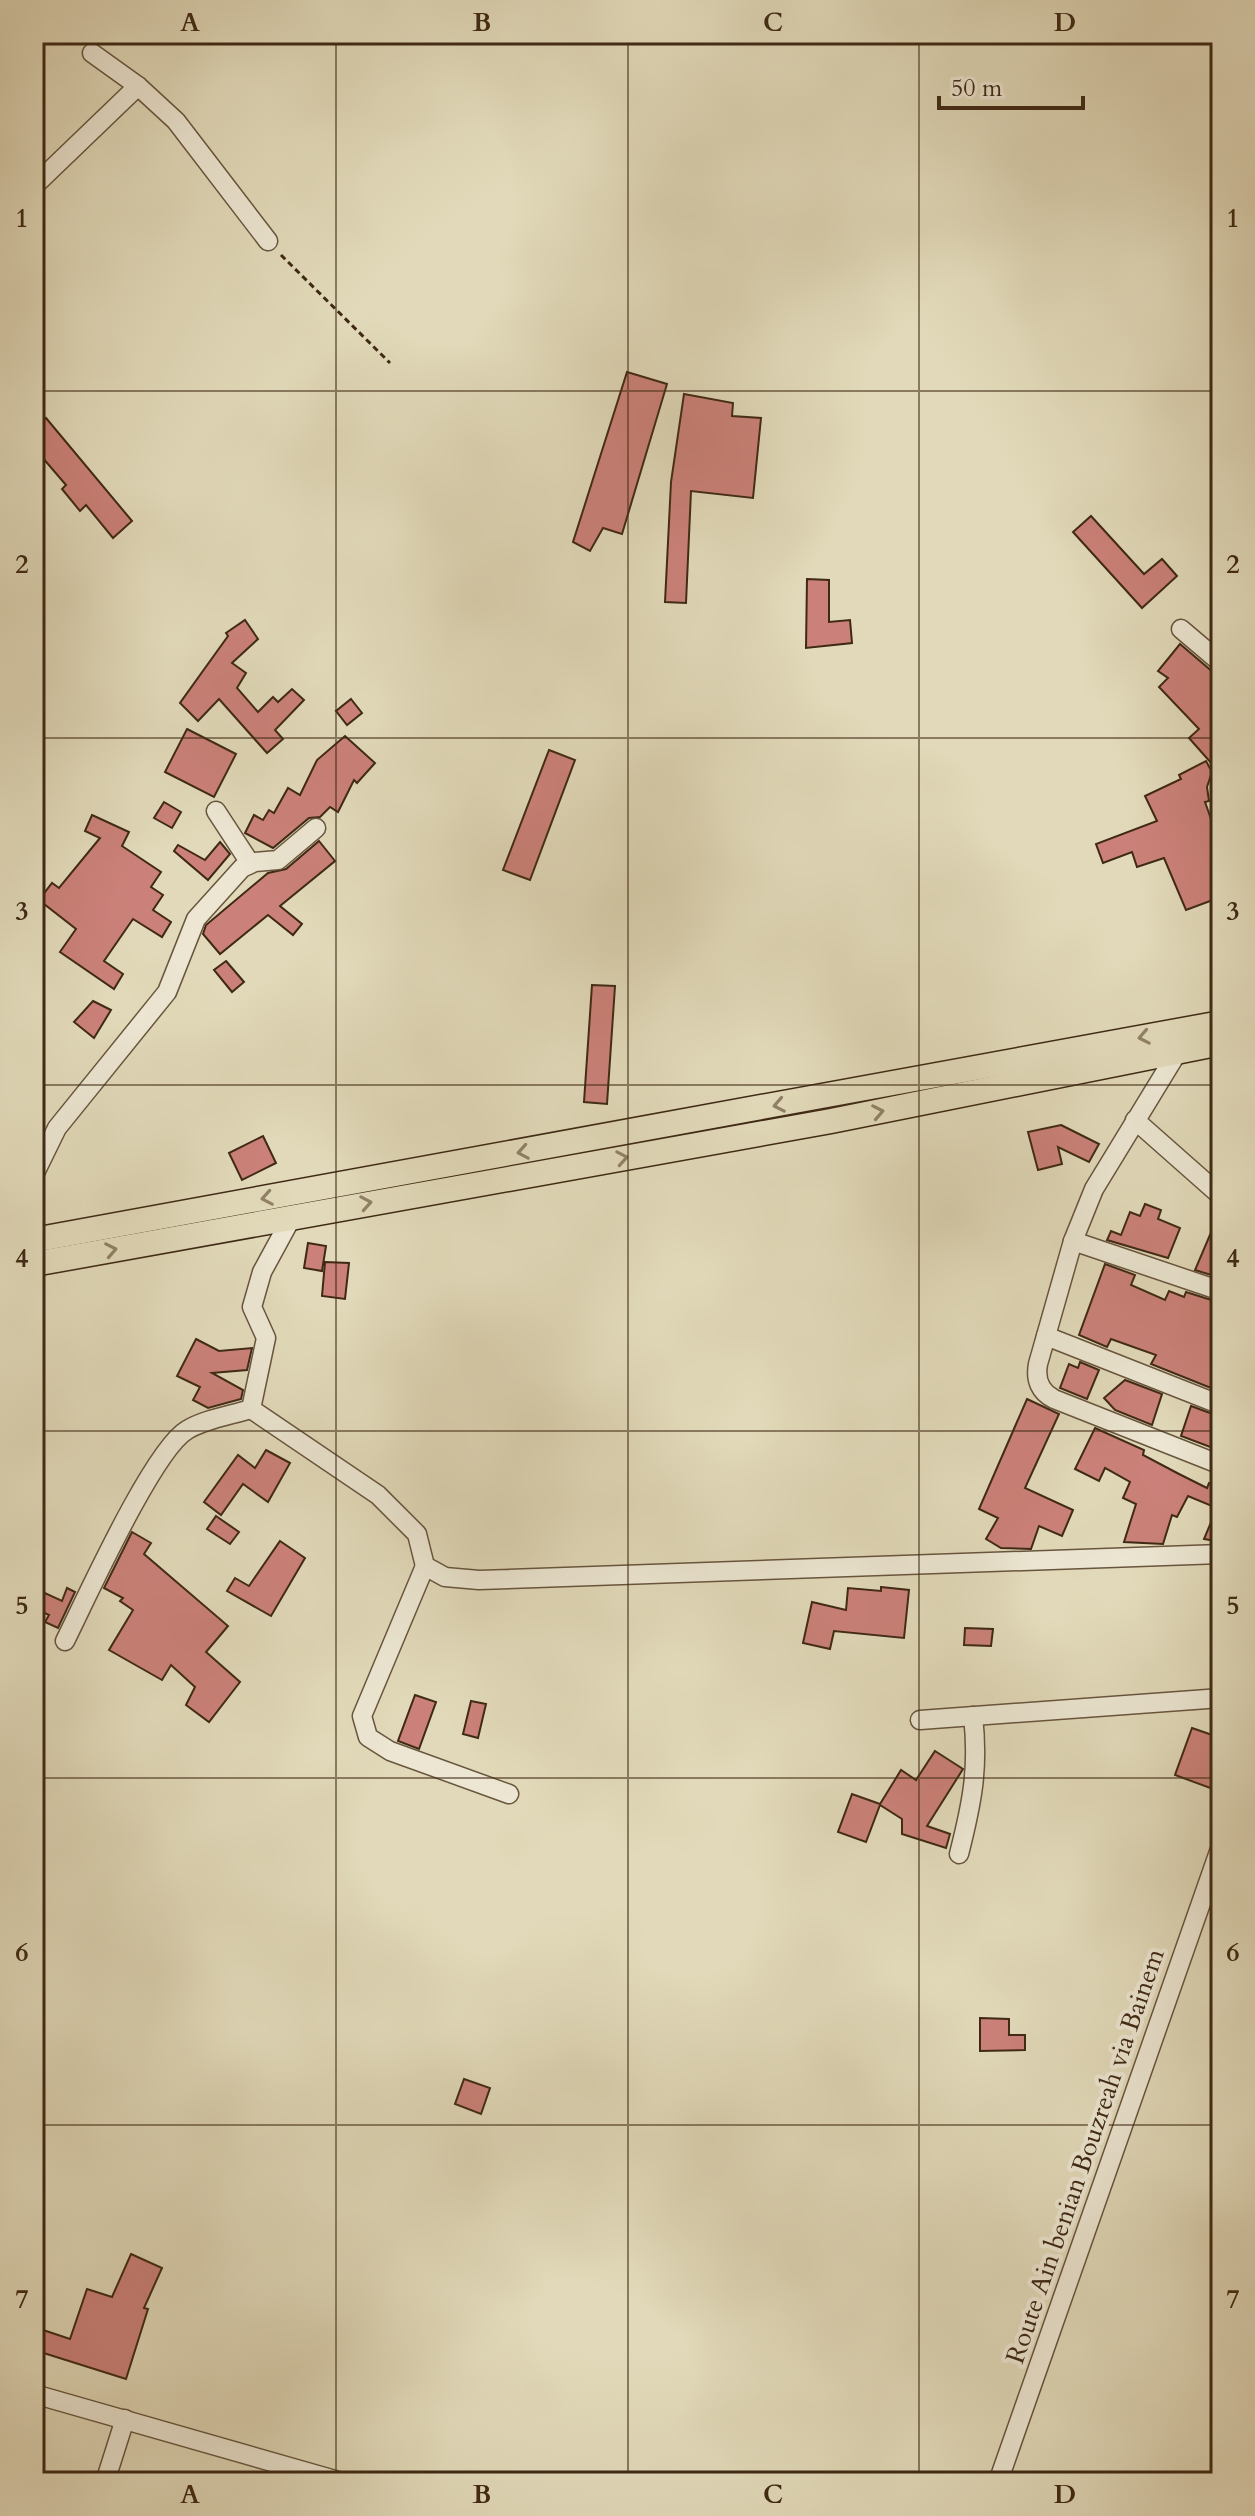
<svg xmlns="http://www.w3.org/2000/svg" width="1255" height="2516" viewBox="0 0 1255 2516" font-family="Cardo,serif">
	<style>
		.building { fill: #cb8179; stroke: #3f2915; stroke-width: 2 }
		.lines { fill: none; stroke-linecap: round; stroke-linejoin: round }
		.minor-casing { stroke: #68553e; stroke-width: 21 }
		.major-casing { stroke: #3f2915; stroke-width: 27 }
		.path { stroke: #3f2915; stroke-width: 3; stroke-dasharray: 6 4; stroke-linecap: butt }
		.minor { stroke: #ece6d2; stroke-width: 18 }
		.major { stroke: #e1d9b9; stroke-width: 24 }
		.oneway { stroke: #908167 }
		.grid { fill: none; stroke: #3f2915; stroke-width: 2; stroke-opacity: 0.55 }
		.labels { text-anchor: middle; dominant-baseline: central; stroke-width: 8; stroke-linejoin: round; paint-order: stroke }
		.street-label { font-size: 26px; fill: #3f2915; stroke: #ece6d2 }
		.neatline { fill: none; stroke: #3f2915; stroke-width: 3 }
		.grid-label { font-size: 26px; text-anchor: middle; font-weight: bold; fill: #3f2915 }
	</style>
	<rect width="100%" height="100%" fill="#e1d9b9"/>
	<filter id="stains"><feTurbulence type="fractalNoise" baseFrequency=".0025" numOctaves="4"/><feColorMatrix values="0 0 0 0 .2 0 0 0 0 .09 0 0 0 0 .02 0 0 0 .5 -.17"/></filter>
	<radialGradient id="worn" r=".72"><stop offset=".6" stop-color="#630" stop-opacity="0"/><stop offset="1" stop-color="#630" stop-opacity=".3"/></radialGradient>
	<g class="building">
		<polygon points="627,372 667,384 622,534 603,528 590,551 573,542"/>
		<polygon points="684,394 733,403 732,416 761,418 753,498 691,491 686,603 665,602 671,482"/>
		<polygon points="46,418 132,521 113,538 86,505 80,511 62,489 66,485 42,457 34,464 34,429"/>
		<polygon points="1091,516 1144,574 1162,559 1177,576 1142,608 1073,532"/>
		<polygon points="807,579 829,580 829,622 850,620 852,643 806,648"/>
		<polygon points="245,620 258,639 232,663 246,673 237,688 258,712 273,697 278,702 292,689 304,700 275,730 283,739 267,753 219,699 198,721 180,703 228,636 226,633"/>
		<polygon points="1180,644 1221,679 1221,755 1212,764 1189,738 1199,729 1159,687 1168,678 1158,671"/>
		<polygon points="351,699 362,713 347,725 336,711"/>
		<polygon points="187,729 236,754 214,797 165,772"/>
		<polygon points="345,736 375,763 357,783 354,780 338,812 330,807 320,817 309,818 273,848 245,833 254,815 263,820 269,810 274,813 288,788 300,795 317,760"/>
		<polygon points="549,750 575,760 530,880 503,870"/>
		<polygon points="1206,761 1212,772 1207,787 1209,801 1205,802 1221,847 1221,897 1186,910 1164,858 1137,867 1132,852 1103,863 1096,844 1157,821 1145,796 1181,779 1179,775"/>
		<polygon points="164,802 181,812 172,828 154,818"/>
		<polygon points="92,815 129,832 122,846 161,872 151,887 163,895 153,910 171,922 162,937 133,919 104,961 123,974 114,989 60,952 76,929 39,900 52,883 59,888 100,838 85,831"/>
		<polygon points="319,841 335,861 280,906 302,924 293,935 268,915 220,954 203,934 206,925 268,873 286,869"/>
		<polygon points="220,842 230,854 208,880 174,851 178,845 205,860"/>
		<polygon points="226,961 244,982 232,992 214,970"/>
		<polygon points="592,985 615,986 607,1104 584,1102"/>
		<polygon points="93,1001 111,1010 94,1038 74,1022"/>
		<polygon points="1061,1125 1099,1144 1089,1162 1058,1147 1062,1164 1038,1170 1028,1132"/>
		<polygon points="263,1136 276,1163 242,1180 229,1153"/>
		<polygon points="1145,1204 1161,1210 1158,1219 1180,1228 1168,1258 1107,1240 1111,1231 1121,1235 1130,1212 1140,1216"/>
		<polygon points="1221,1209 1221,1278 1195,1270"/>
		<polygon points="308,1243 326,1246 322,1271 304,1268"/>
		<polygon points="325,1262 349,1263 345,1299 322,1296"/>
		<polygon points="1105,1264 1135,1275 1131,1285 1165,1300 1169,1291 1184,1297 1186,1292 1221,1303 1221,1392 1151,1364 1156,1355 1111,1339 1107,1347 1079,1335"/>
		<polygon points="196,1339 219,1351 252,1348 247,1370 212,1373 243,1390 241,1399 208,1408 193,1400 200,1387 177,1376"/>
		<polygon points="1080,1362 1099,1370 1087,1399 1060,1388 1069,1364 1078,1368"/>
		<polygon points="1125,1380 1162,1394 1152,1425 1115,1410 1104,1398"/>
		<polygon points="1027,1399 1059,1414 1025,1488 1073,1510 1062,1536 1039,1526 1031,1549 1001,1548 986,1539 998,1518 979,1509"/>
		<polygon points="1191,1406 1221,1417 1221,1451 1181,1436"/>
		<polygon points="1095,1428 1144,1450 1143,1455 1179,1474 1207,1488 1209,1483 1221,1488 1221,1542 1204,1539 1217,1508 1188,1496 1177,1517 1172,1515 1163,1544 1124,1542 1136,1504 1123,1498 1130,1482 1105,1468 1099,1481 1075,1469"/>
		<polygon points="266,1450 290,1463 268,1502 243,1484 221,1515 204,1502 238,1455 255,1468"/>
		<polygon points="216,1516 239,1532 230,1544 207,1529"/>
		<polygon points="132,1532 151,1543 144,1554 228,1626 206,1652 240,1682 209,1722 186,1705 195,1687 171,1665 162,1680 109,1650 133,1610 120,1601 123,1598 104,1588"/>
		<polygon points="280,1541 305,1558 271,1616 227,1591 235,1578 249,1586"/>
		<polygon points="881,1587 909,1590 904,1638 834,1631 830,1649 803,1643 812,1602 846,1610 848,1588 881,1591"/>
		<polygon points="67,1588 75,1592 58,1628 45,1622 49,1615 38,1610 45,1593 62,1601"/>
		<polygon points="965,1628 993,1629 991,1646 964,1645"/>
		<polygon points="415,1695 436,1702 419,1749 398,1741"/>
		<polygon points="471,1701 486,1704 478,1738 463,1734"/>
		<polygon points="1192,1728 1221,1738 1221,1766 1213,1789 1175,1775"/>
		<polygon points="935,1751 963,1769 927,1826 950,1834 946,1848 902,1834 902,1819 880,1805 866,1842 838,1832 852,1794 880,1804 901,1770 916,1780"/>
		<polygon points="980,2018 1009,2019 1009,2035 1025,2035 1025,2050 980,2051"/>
		<polygon points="464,2079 490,2088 481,2114 455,2104"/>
		<polygon points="131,2254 162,2268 144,2308 148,2309 126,2379 34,2350 34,2327 70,2339 87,2289 112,2297"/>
	</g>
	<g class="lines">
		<defs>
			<g id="minor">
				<polyline points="138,86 176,121 268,241"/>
				<polyline points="34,186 138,86 92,53"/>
				<polyline points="1181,629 1221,663"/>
				<polyline points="1221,779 1221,803"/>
				<polyline points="216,811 250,863"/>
				<polyline points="1177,1053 1094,1189 1073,1241 1221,1291"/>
				<polyline points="1135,1120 1221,1196"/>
				<polyline points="34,1175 57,1128 167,992 196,919 242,868 255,862 278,860 316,828"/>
				<polyline points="293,1215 262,1272 252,1307 266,1338 251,1409 378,1495 417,1534 425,1566 445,1577 479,1580 1221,1554"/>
				<path d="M 1073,1241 L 1038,1364 C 1035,1380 1040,1392 1054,1399 L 1221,1465"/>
				<polyline points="1046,1336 1221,1405"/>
				<polyline points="425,1566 362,1716 368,1737 390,1751 509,1794"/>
				<path d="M 65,1641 C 86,1599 153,1450 187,1430 C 205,1419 232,1415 251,1409"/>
				<polyline points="920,1720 1221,1698"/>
				<path d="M 959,1854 C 972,1803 979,1768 973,1716"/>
				<polyline points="34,2394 342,2482"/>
				<polyline points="105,2482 125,2419"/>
				<polyline points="998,2482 1221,1846"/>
			</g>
			<g id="major">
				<polyline points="34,1240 1221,1023"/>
				<polyline points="34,1264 831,1121 1221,1043"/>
			</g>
		</defs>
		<use href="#minor" class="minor-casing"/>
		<use href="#major" class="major-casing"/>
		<polyline class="path" points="281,255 390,363"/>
		<use href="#minor" class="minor"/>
		<use href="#major" class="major"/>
	</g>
	<defs><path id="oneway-chevron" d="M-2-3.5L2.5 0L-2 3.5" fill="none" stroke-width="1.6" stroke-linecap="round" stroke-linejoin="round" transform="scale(2)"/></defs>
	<g class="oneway">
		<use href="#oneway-chevron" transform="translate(1144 1037) rotate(169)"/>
		<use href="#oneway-chevron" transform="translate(779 1105) rotate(169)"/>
		<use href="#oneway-chevron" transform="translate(878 1112) rotate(-11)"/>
		<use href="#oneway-chevron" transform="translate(523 1152) rotate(170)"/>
		<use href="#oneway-chevron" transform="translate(622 1158) rotate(-10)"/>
		<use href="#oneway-chevron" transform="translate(267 1198) rotate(170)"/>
		<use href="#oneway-chevron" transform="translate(366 1203) rotate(-10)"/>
		<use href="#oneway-chevron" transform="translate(111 1250) rotate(-11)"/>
	</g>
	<path class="grid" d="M 336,34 L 336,2482M 628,34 L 628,2482M 919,34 L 919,2482M 34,391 L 1221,391M 34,738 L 1221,738M 34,1085 L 1221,1085M 34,1431 L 1221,1431M 34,1778 L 1221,1778M 34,2125 L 1221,2125"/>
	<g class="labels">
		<g class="street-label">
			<text transform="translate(1085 2156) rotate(-71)">Route Ain benian Bouzreah via Bainem</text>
		</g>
	</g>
	<rect width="1255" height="2516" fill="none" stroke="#e1d9b9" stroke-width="88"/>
	<path d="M939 96v12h144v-12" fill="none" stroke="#3f2915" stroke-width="4"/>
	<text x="951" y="96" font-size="24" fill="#3f2915" stroke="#ece6d2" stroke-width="6" paint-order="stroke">50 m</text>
	<rect x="44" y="44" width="1167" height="2428" class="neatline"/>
	<g class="grid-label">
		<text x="190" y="31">A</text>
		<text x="482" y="31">B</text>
		<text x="773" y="31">C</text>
		<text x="1065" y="31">D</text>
		<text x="22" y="227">1</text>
		<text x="1233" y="227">1</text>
		<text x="22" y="573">2</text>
		<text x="1233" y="573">2</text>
		<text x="22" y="920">3</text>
		<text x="1233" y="920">3</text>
		<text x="22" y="1267">4</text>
		<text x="1233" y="1267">4</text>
		<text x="22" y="1614">5</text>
		<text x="1233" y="1614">5</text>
		<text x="22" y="1961">6</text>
		<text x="1233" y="1961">6</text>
		<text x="22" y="2308">7</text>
		<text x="1233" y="2308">7</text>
		<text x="190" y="2503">A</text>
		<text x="482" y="2503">B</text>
		<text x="773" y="2503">C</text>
		<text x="1065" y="2503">D</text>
	</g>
	<rect width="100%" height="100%" filter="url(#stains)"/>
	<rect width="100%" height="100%" fill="url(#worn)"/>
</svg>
